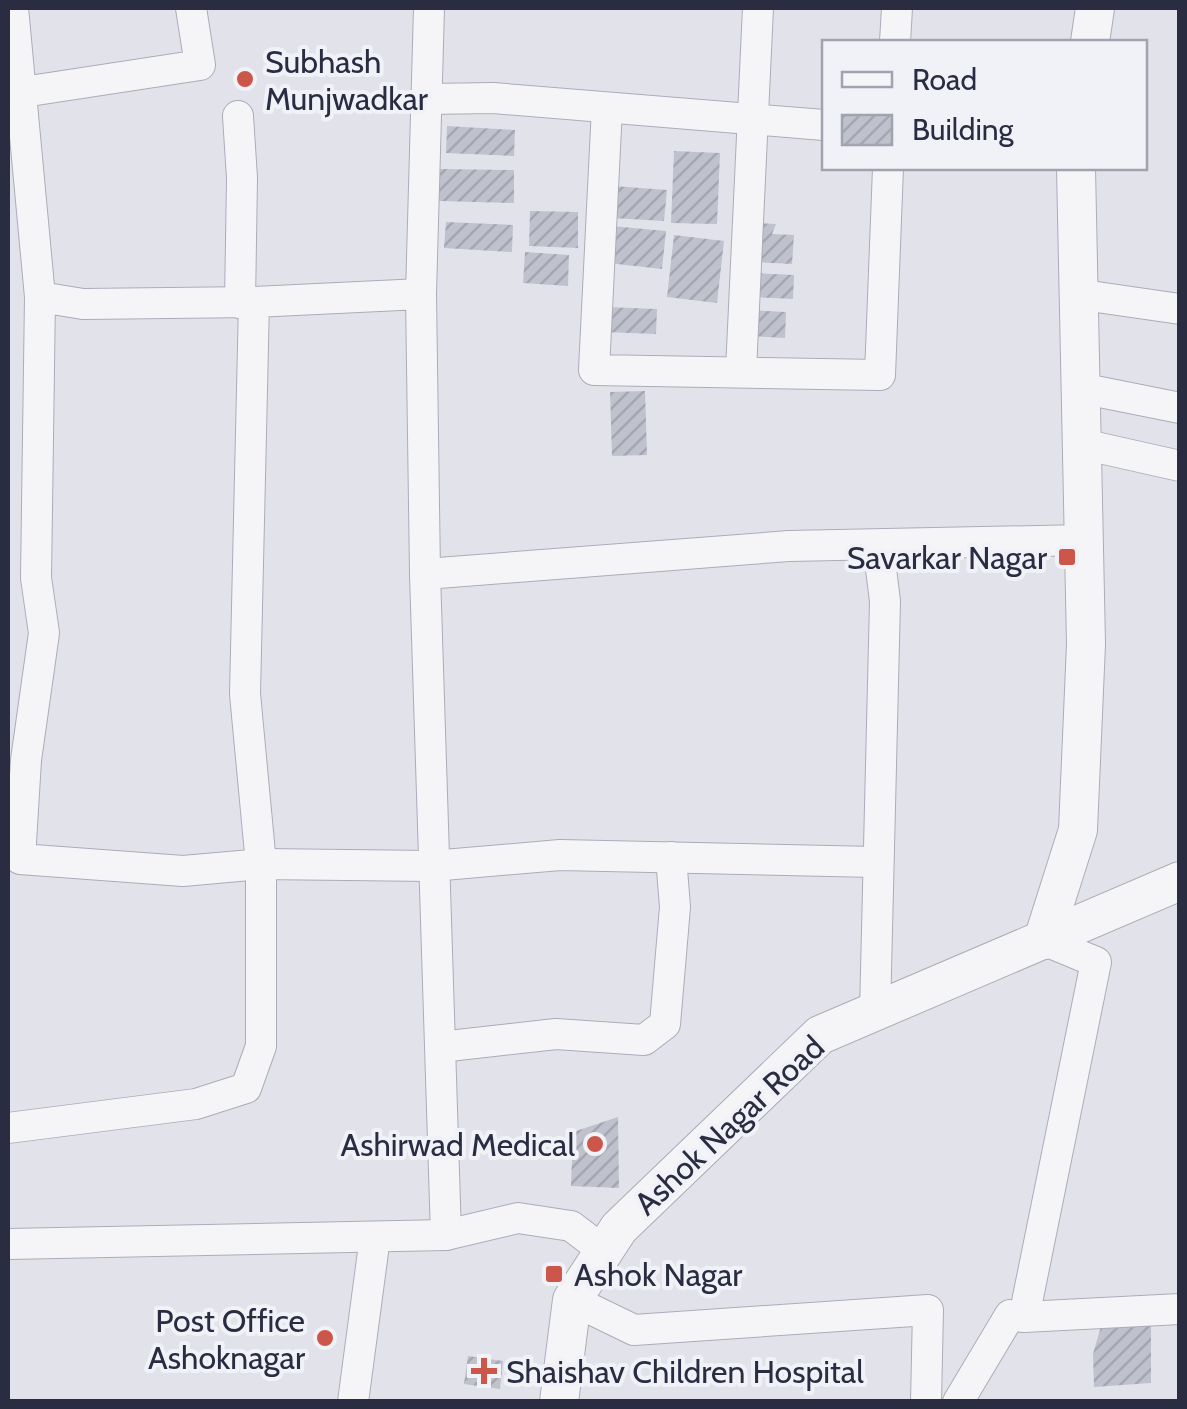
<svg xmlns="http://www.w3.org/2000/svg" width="1187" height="1409" viewBox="0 0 1187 1409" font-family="Cabin,sans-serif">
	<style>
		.building { fill: url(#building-hatch) }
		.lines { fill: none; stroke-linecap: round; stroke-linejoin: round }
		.minor-casing { stroke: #abacb8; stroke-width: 32 }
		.tertiary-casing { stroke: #abacb8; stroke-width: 40 }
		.minor { stroke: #f5f5f8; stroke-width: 30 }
		.tertiary { stroke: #f5f5f8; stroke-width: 38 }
		.poi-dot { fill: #cc5649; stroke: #f1f2f7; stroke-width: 4 }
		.labels { text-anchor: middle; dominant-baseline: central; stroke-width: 8; stroke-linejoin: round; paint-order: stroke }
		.poi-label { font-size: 32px; fill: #2a2d42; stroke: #f1f2f7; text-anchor: start }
		.street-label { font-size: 32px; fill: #2a2d42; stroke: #f1f2f7 }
	</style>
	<defs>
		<pattern id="building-hatch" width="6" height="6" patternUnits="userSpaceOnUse" patternTransform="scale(2.5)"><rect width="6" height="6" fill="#bfc1cd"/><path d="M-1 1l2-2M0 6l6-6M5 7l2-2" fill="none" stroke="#a4a6b1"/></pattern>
	</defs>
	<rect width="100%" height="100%" fill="#e2e3ea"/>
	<g class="building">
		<polygon points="447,126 515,130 514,156 446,153"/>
		<polygon points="674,151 720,153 717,224 671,223"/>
		<polygon points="439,169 514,170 514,203 439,201"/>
		<polygon points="614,186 667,190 664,221 612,218"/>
		<polygon points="530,211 578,212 578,248 529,246"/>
		<polygon points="446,222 513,225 512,252 444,248"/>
		<polygon points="757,223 776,224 772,234 794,235 792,264 754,262"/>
		<polygon points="611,226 666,231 662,269 608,263"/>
		<polygon points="674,235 724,241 717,303 667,297"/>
		<polygon points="525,252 569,255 568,286 523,283"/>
		<polygon points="754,273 794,275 793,299 753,297"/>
		<polygon points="605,307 657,309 656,334 604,332"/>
		<polygon points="750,310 786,312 785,338 749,336"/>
		<polygon points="645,391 647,455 612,456 610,392"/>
		<polygon points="618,1117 619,1188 571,1186 573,1132"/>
		<polygon points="1151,1323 1151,1383 1094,1387 1093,1354 1101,1326"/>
		<polygon points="468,1356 503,1361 500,1389 464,1384"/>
	</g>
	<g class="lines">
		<defs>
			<g id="minor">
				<polyline points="13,8 40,297"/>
				<polyline points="895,42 897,8"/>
				<polyline points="23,92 200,65 191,8"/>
				<polyline points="428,99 493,98 824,125"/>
				<polyline points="607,108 594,370 880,375 888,168"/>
				<polyline points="238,116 242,178 240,303"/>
				<polyline points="421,294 429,8"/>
				<polyline points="1076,294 1180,309"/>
				<polyline points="254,302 83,304 40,297 36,578 44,633 26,760 20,859 183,871 261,864 432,866 560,855 875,862"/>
				<polyline points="741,371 758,8"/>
				<polyline points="1080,388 1180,408"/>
				<polyline points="1082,444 1180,466"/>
				<polyline points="875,1012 885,601 878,545"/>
				<polyline points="440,1047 556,1034 644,1040 665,1024 675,907 671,857"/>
				<polyline points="8,1128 196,1104 246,1088 261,1046 261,864 245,694 254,302 421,294 425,574"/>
				<polyline points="446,1235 425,574 789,546 1084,540"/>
				<polyline points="8,1244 446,1235 518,1218 571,1226 604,1251"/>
				<polyline points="572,1300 634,1330 928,1310 926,1402"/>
				<polyline points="1024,1317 1180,1309"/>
				<polyline points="353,1402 375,1237"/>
				<polyline points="958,1402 1010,1315 1024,1317 1096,962 1043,940"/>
			</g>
			<g id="tertiary">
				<polyline points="1090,42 1095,8"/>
				<polyline points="1043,940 1078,830 1086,644 1076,168"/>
				<polyline points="559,1402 572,1300 619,1228 820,1035 1180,881"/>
			</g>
		</defs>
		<use href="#minor" class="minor-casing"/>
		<use href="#tertiary" class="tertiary-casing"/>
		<use href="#minor" class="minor"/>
		<use href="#tertiary" class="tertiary"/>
	</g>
	<g class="poi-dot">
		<circle cx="245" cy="79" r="10"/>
		<rect x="1057" y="547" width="20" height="20" rx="5"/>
		<circle cx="595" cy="1144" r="10"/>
		<rect x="544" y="1264" width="20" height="20" rx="5"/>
		<circle cx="325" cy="1338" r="10"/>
		<path d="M479 1356h10v10h10v10h-10v10h-10v-10h-10v-10h10z"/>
	</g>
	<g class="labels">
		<g class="poi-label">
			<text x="265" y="61">Subhash<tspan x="265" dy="37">Munjwadkar</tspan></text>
			<text x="1047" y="557" text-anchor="end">Savarkar Nagar</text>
			<text x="575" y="1144" text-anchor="end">Ashirwad Medical</text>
			<text x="574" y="1274">Ashok Nagar</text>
			<text x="305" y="1320" text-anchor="end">Post Office<tspan x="305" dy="37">Ashoknagar</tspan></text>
			<text x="506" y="1371">Shaishav Children Hospital</text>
		</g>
		<g class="street-label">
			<text transform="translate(729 1125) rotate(-43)">Ashok Nagar Road</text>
		</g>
	</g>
	<rect width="1187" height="1409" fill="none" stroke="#2a2d42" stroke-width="20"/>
	<rect x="822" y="40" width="325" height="130" fill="#f1f2f7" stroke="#a1a3af" stroke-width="2.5"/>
	<rect x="842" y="72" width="50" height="15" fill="#f5f5f8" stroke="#a1a3af" stroke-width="2.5"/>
	<text x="912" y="90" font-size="30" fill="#2a2d42">Road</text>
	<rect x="842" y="115" width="50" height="30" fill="url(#building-hatch)" stroke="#a1a3af" stroke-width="2.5"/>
	<text x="912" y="140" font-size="30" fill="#2a2d42">Building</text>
</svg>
